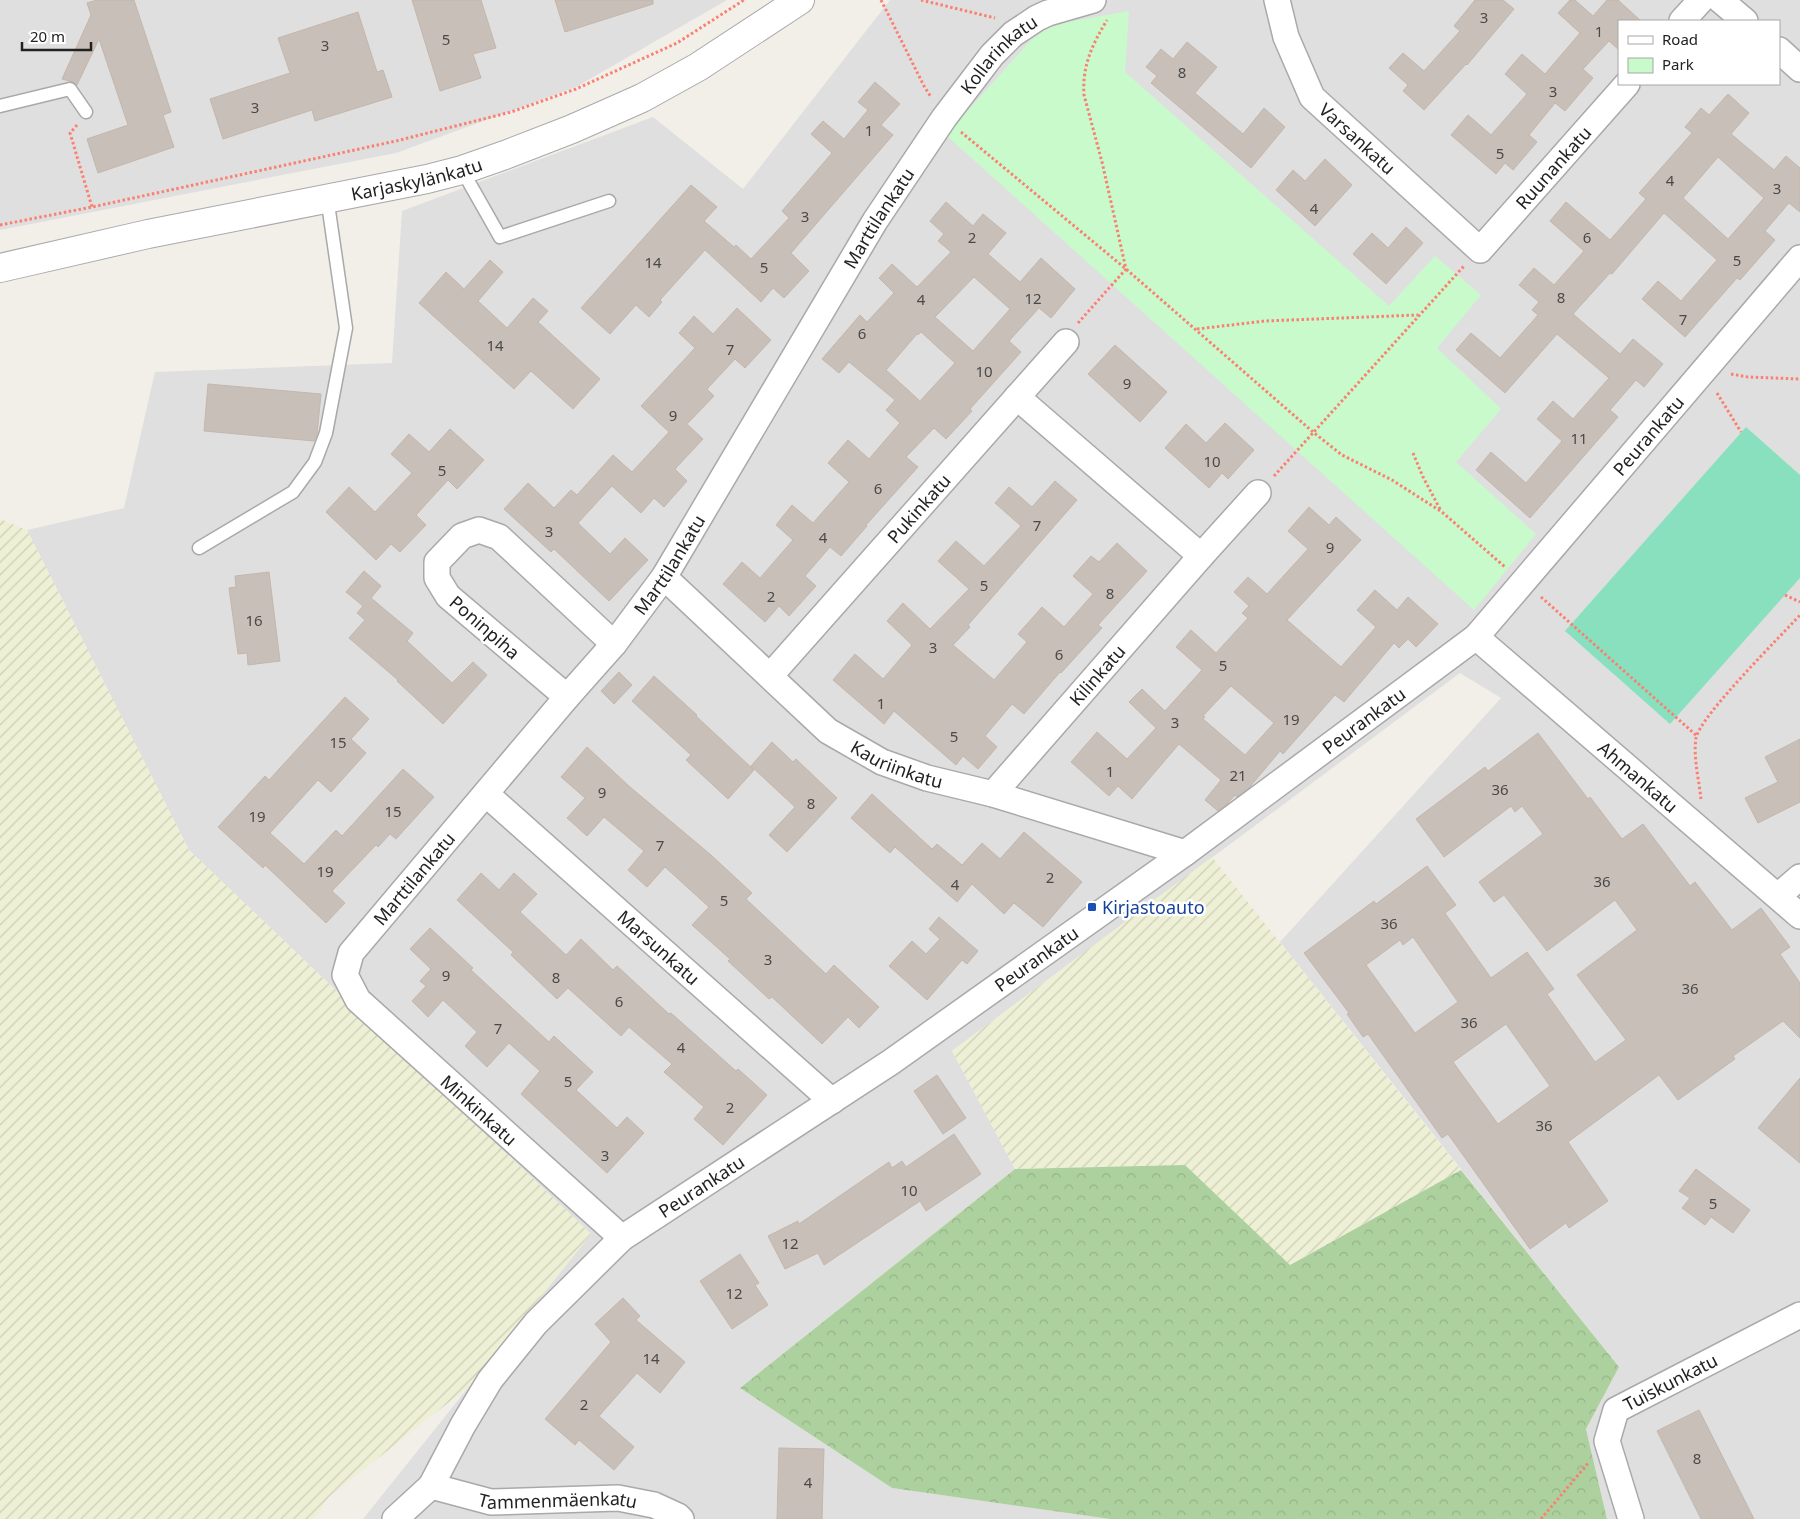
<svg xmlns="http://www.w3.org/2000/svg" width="1800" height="1519" viewBox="0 0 1800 1519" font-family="'Noto Sans',sans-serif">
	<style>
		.residential { fill: #e0dfdf; fill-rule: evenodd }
		.farmland { fill: url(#farmland-furrows) }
		.forest { fill: url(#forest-crowns) }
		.park { fill: #c8facc }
		.pitch { fill: #88e0be }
		.building { fill: #c7bfb8; stroke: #c4b6ab; fill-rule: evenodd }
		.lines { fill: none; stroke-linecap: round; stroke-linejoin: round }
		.service-casing { stroke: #a9a9a9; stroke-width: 15 }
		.minor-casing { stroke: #a9a9a9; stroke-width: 28 }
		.tertiary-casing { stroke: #a9a9a9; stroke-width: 30 }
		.path { stroke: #fa8072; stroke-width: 3; stroke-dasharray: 2.5 2.5; stroke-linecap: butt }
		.service { stroke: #fff; stroke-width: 12 }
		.minor { stroke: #fff; stroke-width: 25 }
		.tertiary { stroke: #fff; stroke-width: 28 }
		.transit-dot { fill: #1a4fb4; stroke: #fff; stroke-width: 2 }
		.labels { text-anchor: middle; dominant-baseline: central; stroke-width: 5; stroke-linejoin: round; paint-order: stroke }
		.number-label { font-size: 15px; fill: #4b4948 }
		.street-label { font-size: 18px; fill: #222; stroke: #fff }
		.transit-label { font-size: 18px; fill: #164399; stroke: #fff; text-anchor: start }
	</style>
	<defs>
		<pattern id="farmland-furrows" width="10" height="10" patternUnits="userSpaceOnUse" patternTransform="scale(1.25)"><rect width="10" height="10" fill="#eef0d5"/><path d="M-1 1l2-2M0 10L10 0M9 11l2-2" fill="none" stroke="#ccceb7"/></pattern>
		<pattern id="forest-crowns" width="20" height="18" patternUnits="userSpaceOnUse" patternTransform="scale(1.25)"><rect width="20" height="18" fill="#add19e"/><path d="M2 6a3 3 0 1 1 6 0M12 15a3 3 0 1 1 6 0" fill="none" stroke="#95b388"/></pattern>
	</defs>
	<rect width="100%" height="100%" fill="#f2efe9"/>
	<g class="residential">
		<polygon points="0,0 727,0 576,87 396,153 0,230"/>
		<path d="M 890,0 L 1800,0 L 1800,1519 L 1607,1519 L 1586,1429 L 1619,1367 L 1280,942 L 1501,698 L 1460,673 L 952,1051 L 1015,1169 L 740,1388 L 892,1488 L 1110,1519 L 363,1519 L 591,1234 L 189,850 L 27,530 L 124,508 L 155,372 L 392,363 L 402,211 L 653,117 L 743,189 ZM 1619,21 L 1779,21 L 1779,84 L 1619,84 Z"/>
	</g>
	<g class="farmland">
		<polygon points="0,519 27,530 189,850 591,1234 467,1388 329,1497 315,1519 0,1519"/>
		<polygon points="1212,857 1461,1170 1289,1265 1185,1165 1015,1169 952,1051"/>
	</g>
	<polygon class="forest" points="1185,1165 1290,1265 1461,1170 1619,1367 1586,1429 1607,1519 1110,1519 892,1488 740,1388 1015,1169"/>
	<polygon class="park" points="1129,11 1125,72 1389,306 1435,256 1481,295 1437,348 1501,409 1456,462 1536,534 1474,610 946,135 1031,40 1049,28 1067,22"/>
	<polygon class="pitch" points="1746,427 1800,475 1800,578 1670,724 1565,631"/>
	<g class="building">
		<polygon points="97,0 134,0 171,112 163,115 174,147 98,173 87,139 128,125 99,39 77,85 73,82 62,79 91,15 87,3"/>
		<polygon points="412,0 481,0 496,48 473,54 481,78 440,91"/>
		<polygon points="555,0 653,0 653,4 565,32"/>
		<polygon points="1475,0 1503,0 1514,9 1467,65 1466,64 1424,110 1403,91 1408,85 1389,68 1403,53 1424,71 1460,31 1454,26"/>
		<polygon points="1570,0 1575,0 1593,16 1607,0 1618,0 1641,21 1619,21 1619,50 1609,41 1583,69 1593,78 1565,111 1555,103 1529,135 1537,142 1513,170 1505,163 1496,174 1451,135 1468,115 1491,135 1527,94 1505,74 1522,54 1545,74 1580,33 1558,13"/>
		<polygon points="358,12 377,72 383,70 392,97 315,121 312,110 223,139 210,99 290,73 278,38"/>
		<polygon points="1187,42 1217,67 1195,93 1243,134 1264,108 1285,127 1251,168 1151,83 1157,76 1146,67 1161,49 1173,59"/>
		<polygon points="875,82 900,104 881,125 893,135 791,253 809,271 784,298 773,288 761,302 705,250 660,300 662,302 649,317 636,305 610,334 581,308 691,185 717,207 704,221 734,247 736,245 751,259 789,218 782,211 832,153 811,134 823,121 844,139 868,110 858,102"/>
		<path d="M 1728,94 L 1749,113 L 1731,134 L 1774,170 L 1786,156 L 1800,168 L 1800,212 L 1789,203 L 1765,231 L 1775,240 L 1740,280 L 1737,278 L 1685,337 L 1642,299 L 1658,281 L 1681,301 L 1717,260 L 1664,213 L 1612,274 L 1610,273 L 1573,314 L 1620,354 L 1633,339 L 1663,364 L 1644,387 L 1636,380 L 1610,410 L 1618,417 L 1530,518 L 1476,470 L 1491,452 L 1526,483 L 1562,441 L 1537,419 L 1553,401 L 1573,419 L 1609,378 L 1557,334 L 1505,393 L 1456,350 L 1471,333 L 1500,358 L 1538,315 L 1532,310 L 1539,302 L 1519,285 L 1534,268 L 1554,285 L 1584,251 L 1550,221 L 1566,202 L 1610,240 L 1646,199 L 1639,193 L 1692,133 L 1685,127 L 1701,108 L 1709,115 ZM 1718,157 L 1764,198 L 1728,239 L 1683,198 Z"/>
		<polygon points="1325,159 1352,185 1315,226 1276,190 1293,170 1305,181"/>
		<path d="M 946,202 L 973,226 L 983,214 L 1006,233 L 988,254 L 1020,282 L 1041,258 L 1075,289 L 1051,318 L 1039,308 L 1009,341 L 1021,352 L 970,409 L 972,411 L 946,439 L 934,428 L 906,457 L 918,467 L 866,525 L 867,526 L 841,556 L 830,547 L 805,576 L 816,586 L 789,616 L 779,606 L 765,622 L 723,584 L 742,562 L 760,578 L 793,540 L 776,525 L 792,505 L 813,523 L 849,482 L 828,463 L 848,440 L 869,459 L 900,423 L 886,410 L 895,400 L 849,362 L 839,373 L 822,359 L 860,315 L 867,322 L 894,293 L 879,278 L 892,264 L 917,287 L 951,252 L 938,241 L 944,234 L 930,221 ZM 974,277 L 1010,309 L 973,351 L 935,317 ZM 921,332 L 955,363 L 920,401 L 886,370 L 917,334 L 918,335 Z"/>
		<polygon points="1406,227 1423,243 1386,284 1353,254 1372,233 1388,248"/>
		<polygon points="490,260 503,272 478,301 507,328 533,298 548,311 538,322 600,379 573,409 531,371 514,389 419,303 446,272 464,289"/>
		<polygon points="737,308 771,340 745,368 735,359 707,389 714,396 687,424 703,439 675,469 687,481 664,507 654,498 641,513 612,486 578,523 610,554 625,538 648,560 609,601 554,549 551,552 504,509 528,483 554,508 571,490 577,495 613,455 632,472 669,432 641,406 695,348 679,333 694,316 713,334"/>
		<polygon points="1115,345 1167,392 1140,422 1088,374"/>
		<polygon points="208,384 321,394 317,434 314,441 204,431"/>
		<polygon points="1225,423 1254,450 1228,479 1222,473 1209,488 1165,448 1186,424 1206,443"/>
		<polygon points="450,429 484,460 457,489 448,480 416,515 426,525 400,552 391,544 376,560 326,512 349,487 375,512 412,473 391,454 409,434 429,452"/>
		<polygon points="1055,481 1077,500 968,625 970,627 953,645 994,680 1027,642 1018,634 1042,607 1064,627 1093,594 1073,576 1091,556 1099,562 1117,543 1147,571 1098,625 1102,628 1061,673 1060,672 1024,714 1012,704 985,736 997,747 978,769 963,756 956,765 894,711 884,724 833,680 855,654 883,679 912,645 887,621 903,603 930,629 969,589 938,561 956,541 984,566 1021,526 995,503 1009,487 1032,507"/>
		<path d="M 1309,507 L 1329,525 L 1336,517 L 1361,540 L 1287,620 L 1341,667 L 1376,627 L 1357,610 L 1375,590 L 1397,610 L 1408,597 L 1438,624 L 1416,647 L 1408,639 L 1399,648 L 1394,643 L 1344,702 L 1335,695 L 1283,754 L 1280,751 L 1249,788 L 1237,797 L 1235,795 L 1227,804 L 1218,811 L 1205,800 L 1221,780 L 1179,744 L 1132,799 L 1118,786 L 1109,796 L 1071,762 L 1097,732 L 1127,759 L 1156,728 L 1129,702 L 1142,689 L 1165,711 L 1202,670 L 1176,647 L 1191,630 L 1216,653 L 1248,618 L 1242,613 L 1249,606 L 1234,592 L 1248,577 L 1267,594 L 1308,549 L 1288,531 ZM 1231,686 L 1274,723 L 1245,755 L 1203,719 L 1205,717 L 1203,716 Z"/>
		<polygon points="364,571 381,586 371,598 413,633 407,641 452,683 473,662 487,675 443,724 397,681 398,680 349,638 365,620 357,613 363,606 346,592"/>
		<polygon points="269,572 280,661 248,665 247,653 238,654 229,588 236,587 235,576"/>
		<polygon points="619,672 632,685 614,704 601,691"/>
		<polygon points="654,676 697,715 696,716 754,770 728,799 686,760 691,755 632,701"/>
		<polygon points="345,697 369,719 351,739 366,753 331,792 318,780 270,833 304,864 336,830 342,836 403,769 434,797 396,839 390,834 378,847 376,845 332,891 345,903 326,923 265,865 263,868 218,827 265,776 269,780"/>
		<path d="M 1538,733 L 1588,799 L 1590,797 L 1622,839 L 1643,824 L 1690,886 L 1695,882 L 1732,930 L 1761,908 L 1790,947 L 1780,954 L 1800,983 L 1800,1038 L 1783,1021 L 1733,1056 L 1735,1059 L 1678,1100 L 1659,1075 L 1568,1142 L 1608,1201 L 1569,1228 L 1566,1223 L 1530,1249 L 1448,1134 L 1442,1138 L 1368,1034 L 1363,1037 L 1347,1014 L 1349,1013 L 1304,953 L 1374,901 L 1376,904 L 1427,866 L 1456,905 L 1445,913 L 1491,978 L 1527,952 L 1554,989 L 1547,994 L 1595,1062 L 1626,1040 L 1577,975 L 1637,930 L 1615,900 L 1547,951 L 1504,895 L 1494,902 L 1479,882 L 1543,834 L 1522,806 L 1515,812 L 1511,806 L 1444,857 L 1416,819 L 1485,767 L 1488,771 ZM 1413,937 L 1458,1002 L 1415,1033 L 1366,965 L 1400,940 L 1403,945 ZM 1506,1024 L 1550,1086 L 1498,1124 L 1453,1062 Z"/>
		<polygon points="1800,739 1800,802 1758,823 1745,798 1778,782 1765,757"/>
		<polygon points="772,742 793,762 796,759 837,798 787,852 769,835 795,807 751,766"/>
		<polygon points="587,747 630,787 711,855 752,893 746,899 826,974 834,965 879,1007 859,1028 848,1017 822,1044 772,997 769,999 728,961 730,959 692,925 709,907 665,867 647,887 628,870 644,851 604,817 587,836 567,818 585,798 561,777"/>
		<polygon points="872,794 932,849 937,844 962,865 982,843 1000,859 1024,832 1082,882 1043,927 1014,903 1004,914 972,884 957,902 895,847 890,853 851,818"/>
		<polygon points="481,873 499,890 514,873 537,894 520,912 566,955 581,939 613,970 617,966 669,1014 671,1013 736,1071 738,1069 767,1095 723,1145 694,1119 704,1107 664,1072 672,1064 629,1027 621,1036 568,988 557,999 511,955 513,952 457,900"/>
		<polygon points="939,917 978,951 967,964 962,960 927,1000 889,966 912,941 926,954 940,939 929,929"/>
		<polygon points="430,928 473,968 471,970 549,1042 554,1036 593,1072 576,1090 617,1128 627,1117 644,1133 607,1173 521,1094 540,1071 509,1043 487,1067 465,1046 477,1032 443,1000 428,1017 412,1001 426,986 420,981 431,969 410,949"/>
		<polygon points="937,1075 966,1118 943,1134 914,1091"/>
		<polygon points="1800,1078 1800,1163 1758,1128"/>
		<polygon points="954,1134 981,1174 926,1211 920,1201 824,1265 818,1253 785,1269 768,1236 798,1221 799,1224 889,1162 892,1168 902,1161 906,1167"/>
		<polygon points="1696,1169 1750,1210 1733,1233 1711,1217 1705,1225 1682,1208 1690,1198 1679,1191"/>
		<polygon points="740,1254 759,1283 755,1285 768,1305 732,1329 700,1281"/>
		<polygon points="623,1298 640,1316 636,1320 685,1362 660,1393 637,1373 599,1416 634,1447 614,1470 579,1440 575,1445 545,1419 611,1342 595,1324"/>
		<polygon points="1699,1410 1743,1497 1754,1519 1701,1519 1657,1431"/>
		<polygon points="779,1448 824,1449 822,1519 777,1519"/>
	</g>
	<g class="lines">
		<defs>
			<g id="service">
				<polyline points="0,106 70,89 86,112"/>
				<polyline points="462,170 500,237 609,201"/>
				<polyline points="199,548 293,492 315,462 326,433 346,328 327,197"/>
			</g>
			<g id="minor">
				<path id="s1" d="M 1277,0 L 1286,37 L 1312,97 L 1480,250 L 1627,84"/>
				<polyline points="1720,0 1745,21"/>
				<polyline points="1682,21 1701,0"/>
				<polyline points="1779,50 1800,69"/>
				<polyline points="1017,397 1201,556"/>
				<path id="s2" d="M 664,577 L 828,731 L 882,762 L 927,778 L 993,794 L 1185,853"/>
				<path id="s3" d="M 1476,637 L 1800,916"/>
				<path id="s4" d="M 770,676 L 1066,342"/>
				<polyline points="567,697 448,596 437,578 437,562 462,536 479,530 499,537 614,644"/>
				<path id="s5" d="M 486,794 L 832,1101"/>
				<path id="s6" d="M 993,794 L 1201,556 L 1258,493"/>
				<polyline points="1778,896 1800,877"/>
				<path id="s7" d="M 622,1238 L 358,1000 L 345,975 L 351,953 L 567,697 L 614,644 L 664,577 L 875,221 L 944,118 L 992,55 L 1013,34 L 1037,18 L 1048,13 L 1093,0"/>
				<path id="s8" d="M 431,1486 L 491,1502 L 618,1498 L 654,1505 L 678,1516 L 681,1519"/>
				<path id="s9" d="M 395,1519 L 431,1486 L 463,1425 L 490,1380 L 536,1323 L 622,1238 L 891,1062 L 1185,853 L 1476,637 L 1800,258"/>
				<path id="s10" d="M 1631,1519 L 1607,1441 L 1616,1410 L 1800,1315"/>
			</g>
			<g id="tertiary">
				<path id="s11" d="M 0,268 L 148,234 L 427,179 L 462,170 L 505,155 L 572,129 L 642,98 L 698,67 L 800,0"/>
			</g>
		</defs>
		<use href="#service" class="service-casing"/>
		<use href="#minor" class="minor-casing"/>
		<use href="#tertiary" class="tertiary-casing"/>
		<g class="path">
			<polyline points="881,0 924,86 931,97"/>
			<polyline points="921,0 995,18"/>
			<polyline points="77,125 70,133 92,207"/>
			<polyline points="961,132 1126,269 1313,432 1342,455 1392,480 1442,512 1505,567"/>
			<polyline points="0,225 92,207 396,141 511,112 576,89 677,43 744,0"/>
			<path d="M 1078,323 L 1126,269 L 1102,162 L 1084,95 C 1082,66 1092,45 1107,20"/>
			<polyline points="1197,329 1265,321 1418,315"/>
			<polyline points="1731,374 1748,377 1800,379"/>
			<polyline points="1717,393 1741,432"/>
			<polyline points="1413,453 1423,477 1441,511"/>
			<polyline points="1274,476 1464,266"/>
			<polyline points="1785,595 1800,602"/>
			<polyline points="1541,597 1697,736"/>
			<path d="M 1701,799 C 1699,780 1693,757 1696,738 C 1700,716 1781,636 1800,615"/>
			<polyline points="1541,1519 1589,1462"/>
		</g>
		<use href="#service" class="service"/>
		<use href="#minor" class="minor"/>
		<use href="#tertiary" class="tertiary"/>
	</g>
	<rect class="transit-dot" x="1087" y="902" width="10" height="10" rx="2.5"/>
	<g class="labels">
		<g class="number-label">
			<text x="1484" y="17">3</text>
			<text x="1599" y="31">1</text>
			<text x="446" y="39">5</text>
			<text x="325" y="45">3</text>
			<text x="1182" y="72">8</text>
			<text x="1553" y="91">3</text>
			<text x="255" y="107">3</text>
			<text x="869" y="130">1</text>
			<text x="1500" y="153">5</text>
			<text x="1670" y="180">4</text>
			<text x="1777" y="188">3</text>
			<text x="1314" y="208">4</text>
			<text x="805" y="216">3</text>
			<text x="972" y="237">2</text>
			<text x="1587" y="237">6</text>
			<text x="1737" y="260">5</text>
			<text x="653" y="262">14</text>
			<text x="764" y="267">5</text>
			<text x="1561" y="297">8</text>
			<text x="1033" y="298">12</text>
			<text x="921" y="299">4</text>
			<text x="1683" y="319">7</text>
			<text x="862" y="333">6</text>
			<text x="495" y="345">14</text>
			<text x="730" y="349">7</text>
			<text x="984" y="371">10</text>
			<text x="1127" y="383">9</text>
			<text x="673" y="415">9</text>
			<text x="1579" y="438">11</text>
			<text x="1212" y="461">10</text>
			<text x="442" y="470">5</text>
			<text x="878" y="488">6</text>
			<text x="1037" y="525">7</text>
			<text x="549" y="531">3</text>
			<text x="823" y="537">4</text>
			<text x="1330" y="547">9</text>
			<text x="984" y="585">5</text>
			<text x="1110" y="593">8</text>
			<text x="771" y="596">2</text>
			<text x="254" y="620">16</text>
			<text x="933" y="647">3</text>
			<text x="1059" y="654">6</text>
			<text x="1223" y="665">5</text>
			<text x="881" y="703">1</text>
			<text x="1291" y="719">19</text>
			<text x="1175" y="722">3</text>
			<text x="954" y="736">5</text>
			<text x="338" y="742">15</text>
			<text x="1110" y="771">1</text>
			<text x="1238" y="775">21</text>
			<text x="1500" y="789">36</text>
			<text x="602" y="792">9</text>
			<text x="811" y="803">8</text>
			<text x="393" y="811">15</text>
			<text x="257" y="816">19</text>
			<text x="660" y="845">7</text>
			<text x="325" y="871">19</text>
			<text x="1050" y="877">2</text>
			<text x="1602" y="881">36</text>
			<text x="955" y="884">4</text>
			<text x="724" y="900">5</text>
			<text x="1389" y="923">36</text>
			<text x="768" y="959">3</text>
			<text x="446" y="975">9</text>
			<text x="556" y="977">8</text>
			<text x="1690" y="988">36</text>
			<text x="619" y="1001">6</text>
			<text x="1469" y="1022">36</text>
			<text x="498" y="1028">7</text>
			<text x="681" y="1047">4</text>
			<text x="568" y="1081">5</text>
			<text x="730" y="1107">2</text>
			<text x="1544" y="1125">36</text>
			<text x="605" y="1155">3</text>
			<text x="909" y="1190">10</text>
			<text x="1713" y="1203">5</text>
			<text x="790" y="1243">12</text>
			<text x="734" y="1293">12</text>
			<text x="651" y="1358">14</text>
			<text x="584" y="1404">2</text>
			<text x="1697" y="1458">8</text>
			<text x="808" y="1482">4</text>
		</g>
		<g class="street-label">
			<text stroke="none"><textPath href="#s7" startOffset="1518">Kollarinkatu</textPath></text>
			<text stroke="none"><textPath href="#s1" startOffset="165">Varsankatu</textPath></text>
			<text stroke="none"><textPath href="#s1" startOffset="441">Ruunankatu</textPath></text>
			<text stroke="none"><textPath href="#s11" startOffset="426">Karjaskylänkatu</textPath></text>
			<text stroke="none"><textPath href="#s7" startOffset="1314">Marttilankatu</textPath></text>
			<text stroke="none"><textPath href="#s9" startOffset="1674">Peurankatu</textPath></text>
			<text stroke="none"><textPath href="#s4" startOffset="224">Pukinkatu</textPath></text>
			<text stroke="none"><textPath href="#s7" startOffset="909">Marttilankatu</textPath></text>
			<text transform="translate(485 627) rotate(41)">Poninpiha</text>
			<text stroke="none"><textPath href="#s6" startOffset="158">Kilinkatu</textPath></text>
			<text stroke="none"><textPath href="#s9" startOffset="1269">Peurankatu</textPath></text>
			<text stroke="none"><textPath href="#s2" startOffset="302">Kauriinkatu</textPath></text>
			<text stroke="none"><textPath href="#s3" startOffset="214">Ahmankatu</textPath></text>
			<text stroke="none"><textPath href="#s7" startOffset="504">Marttilankatu</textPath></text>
			<text stroke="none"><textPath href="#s5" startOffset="231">Marsunkatu</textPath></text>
			<text stroke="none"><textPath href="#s9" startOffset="864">Peurankatu</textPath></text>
			<text transform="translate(479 1110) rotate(42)">Minkinkatu</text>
			<text stroke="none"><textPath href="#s9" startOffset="459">Peurankatu</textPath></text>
			<text stroke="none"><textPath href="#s10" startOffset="175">Tuiskunkatu</textPath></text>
			<text stroke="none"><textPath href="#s8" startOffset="129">Tammenmäenkatu</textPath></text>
		</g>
		<g class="transit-label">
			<text x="1102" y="907">Kirjastoauto</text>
		</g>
	</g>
	<rect x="1618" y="20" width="162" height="65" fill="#ffffff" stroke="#a7a7a7"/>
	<rect x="1628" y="36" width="25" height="8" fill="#ffffff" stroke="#a7a7a7"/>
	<text x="1662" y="45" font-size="15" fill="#222222">Road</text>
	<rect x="1628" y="58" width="25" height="15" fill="#c8facc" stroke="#a7a7a7"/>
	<text x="1662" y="70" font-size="15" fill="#222222">Park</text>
	<path d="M22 42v8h69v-8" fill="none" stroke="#222222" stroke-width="2.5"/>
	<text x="30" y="42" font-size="15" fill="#222222" stroke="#ffffff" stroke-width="4" paint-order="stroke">20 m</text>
</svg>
